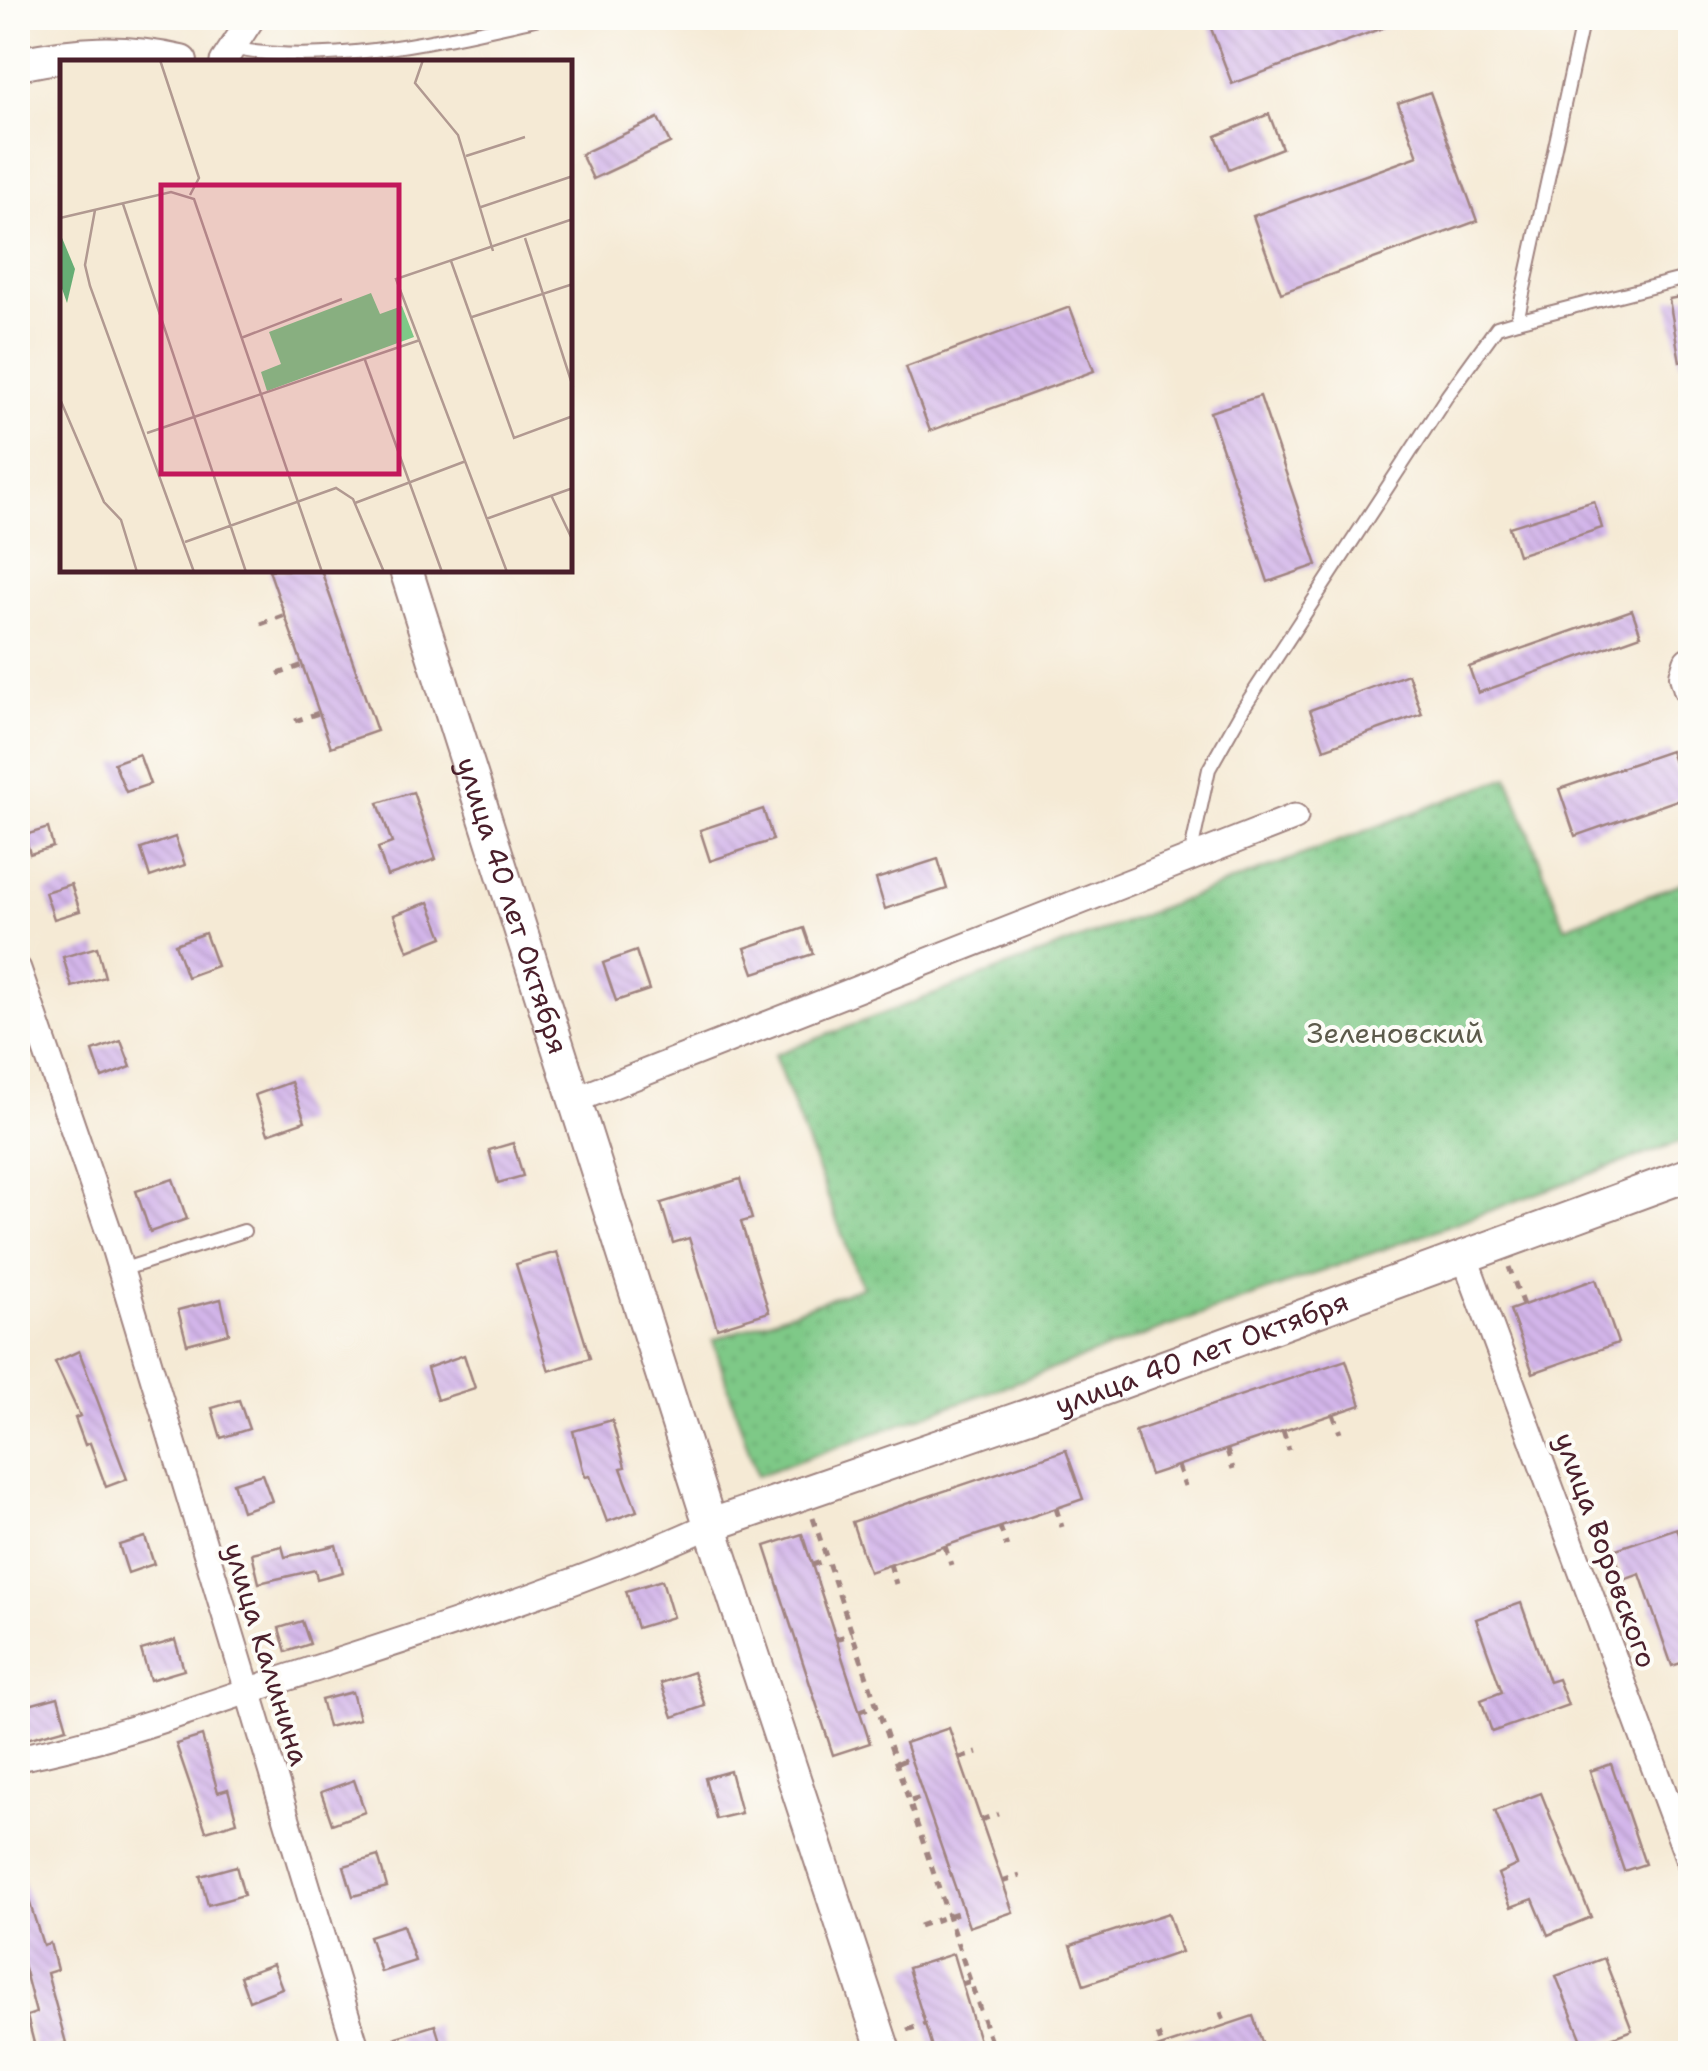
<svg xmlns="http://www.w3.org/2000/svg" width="1708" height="2071" viewBox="0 0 1708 2071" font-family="'Shantell Sans',sans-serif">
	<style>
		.green { fill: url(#green-dots); stroke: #647459; stroke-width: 2.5 }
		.building { fill: url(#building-back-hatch) }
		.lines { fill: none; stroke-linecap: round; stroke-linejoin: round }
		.service-casing { stroke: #a08480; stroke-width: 16 }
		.minor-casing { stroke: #a08480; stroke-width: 29 }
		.tertiary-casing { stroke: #a08480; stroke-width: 36 }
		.path { stroke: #a08480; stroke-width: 5; stroke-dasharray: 8 8; stroke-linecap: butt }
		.service { stroke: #fff; stroke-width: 12 }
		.minor { stroke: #fff; stroke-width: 25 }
		.tertiary { stroke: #fff; stroke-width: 32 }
		.labels { text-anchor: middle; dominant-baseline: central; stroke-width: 8; stroke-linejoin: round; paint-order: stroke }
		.street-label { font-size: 28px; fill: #4a1f2b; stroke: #fdfcf7 }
		.park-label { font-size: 28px; fill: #5c5a4b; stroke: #fdfcf7 }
		.inset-road { fill: none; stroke: #b19991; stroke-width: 2.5 }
		.view { fill: #c2185b; fill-opacity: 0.15; stroke: #c2185b; stroke-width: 5 }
		.inset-edge { fill: none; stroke: #4a1f2b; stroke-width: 5 }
	</style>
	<defs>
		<pattern id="green-dots" width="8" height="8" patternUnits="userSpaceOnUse" patternTransform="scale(2.5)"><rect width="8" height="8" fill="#7ec987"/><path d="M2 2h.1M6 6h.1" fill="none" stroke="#6eac75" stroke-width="1.8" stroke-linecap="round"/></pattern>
		<pattern id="building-back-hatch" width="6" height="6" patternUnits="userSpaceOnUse" patternTransform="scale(2.5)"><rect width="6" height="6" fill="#d3b6ea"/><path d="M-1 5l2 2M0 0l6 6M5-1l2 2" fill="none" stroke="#b79cc9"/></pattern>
	</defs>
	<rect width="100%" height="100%" fill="#fdfcf7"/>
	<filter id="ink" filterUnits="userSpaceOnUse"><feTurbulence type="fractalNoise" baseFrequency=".01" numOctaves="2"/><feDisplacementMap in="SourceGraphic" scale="20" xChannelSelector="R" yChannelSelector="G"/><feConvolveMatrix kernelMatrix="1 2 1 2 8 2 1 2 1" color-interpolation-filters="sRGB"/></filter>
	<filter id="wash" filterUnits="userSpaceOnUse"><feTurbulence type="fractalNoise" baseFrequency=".0048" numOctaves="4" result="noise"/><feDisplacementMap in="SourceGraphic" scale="40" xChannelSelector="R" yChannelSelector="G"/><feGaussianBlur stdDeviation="2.25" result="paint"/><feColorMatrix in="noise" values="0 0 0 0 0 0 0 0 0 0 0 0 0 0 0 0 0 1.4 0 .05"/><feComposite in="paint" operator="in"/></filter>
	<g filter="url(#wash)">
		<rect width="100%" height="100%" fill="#f5ead5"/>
		<polygon class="green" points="1508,777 1565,927 1690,880 1690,1138 757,1476 713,1340 862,1287 774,1055"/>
		<g id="blocks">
			<g class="building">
				<polygon points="1225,18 1404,18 1404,20 1232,84 1209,23"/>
				<polygon points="1430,92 1477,221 1281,293 1253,216 1418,156 1398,103"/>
				<polygon points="1269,114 1282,148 1229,169 1216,136"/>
				<polygon points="658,118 670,143 593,179 581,154"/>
				<polygon points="1690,295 1690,361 1680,362 1669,299"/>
				<polygon points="1070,307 1094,371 930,431 906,367"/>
				<polygon points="1260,396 1317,565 1268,582 1210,412"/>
				<polygon points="1594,501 1602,528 1518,555 1509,527"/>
				<polygon points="269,570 321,570 377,731 331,747"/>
				<polygon points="1632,610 1641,635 1478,693 1469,667"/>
				<polygon points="1408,674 1422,714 1324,749 1310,710"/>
				<polygon points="1670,751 1686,797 1575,836 1559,789"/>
				<polygon points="139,754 150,784 126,792 114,763"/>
				<polygon points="413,792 436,859 387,876 378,848 392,843 378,803"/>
				<polygon points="763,809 773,840 710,861 700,830"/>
				<polygon points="48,828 53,847 30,854 25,835"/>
				<polygon points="175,837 185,865 150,877 141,849"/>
				<polygon points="938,859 947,889 885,909 876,879"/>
				<polygon points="71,884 80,911 54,919 45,892"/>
				<polygon points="429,902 443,937 408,951 394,915"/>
				<polygon points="804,928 813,954 754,973 745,948"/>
				<polygon points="205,933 217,966 187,977 175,944"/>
				<polygon points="97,947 105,977 72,987 63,957"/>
				<polygon points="636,951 649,990 616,1001 603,963"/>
				<polygon points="121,1041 131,1067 102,1078 93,1051"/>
				<polygon points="291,1082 305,1121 268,1134 255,1095"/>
				<polygon points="513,1143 523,1176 498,1183 489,1150"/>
				<polygon points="173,1179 187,1219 150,1232 136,1191"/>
				<polygon points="740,1179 752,1219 741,1222 769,1312 717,1328 689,1238 673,1243 661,1203"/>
				<polygon points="557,1252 590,1358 549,1371 516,1264"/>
				<polygon points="1596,1279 1618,1343 1533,1373 1510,1310"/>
				<polygon points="221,1299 229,1333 187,1344 178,1310"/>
				<polygon points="79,1351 127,1479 106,1487 90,1443 85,1445 75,1418 80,1416 55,1362"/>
				<polygon points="464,1355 475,1388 437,1400 427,1368"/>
				<polygon points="1346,1360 1361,1405 1150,1475 1135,1431"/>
				<polygon points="239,1400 249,1429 221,1438 212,1408"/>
				<polygon points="612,1420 625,1467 621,1468 637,1511 607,1522 590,1476 585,1477 573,1431"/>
				<polygon points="1066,1450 1083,1499 869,1572 852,1522"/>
				<polygon points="262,1474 272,1501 242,1511 233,1483"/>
				<polygon points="1677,1528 1690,1566 1690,1660 1672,1666 1640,1574 1624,1580 1613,1550"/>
				<polygon points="802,1534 870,1743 833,1755 765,1546"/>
				<polygon points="145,1537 154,1564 128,1573 119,1545"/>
				<polygon points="336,1545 343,1572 317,1579 315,1570 259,1583 252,1553 282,1546 285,1557"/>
				<polygon points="662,1580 673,1617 637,1628 626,1591"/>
				<polygon points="1521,1603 1549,1682 1558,1679 1568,1705 1492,1732 1481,1700 1502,1692 1476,1619"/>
				<polygon points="302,1621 310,1644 286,1652 279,1628"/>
				<polygon points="175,1640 184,1670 150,1680 141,1650"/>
				<polygon points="693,1672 705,1706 673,1717 661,1683"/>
				<polygon points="352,1692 359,1719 328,1727 321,1700"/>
				<polygon points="58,1697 67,1728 23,1740 18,1708"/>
				<polygon points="949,1728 1013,1912 969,1927 905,1743"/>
				<polygon points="202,1736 218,1792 228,1789 237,1822 206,1831 176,1744"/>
				<polygon points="1611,1764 1645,1864 1624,1871 1590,1771"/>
				<polygon points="730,1771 741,1813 716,1819 705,1778"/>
				<polygon points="354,1780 365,1812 332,1824 321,1792"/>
				<polygon points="1541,1793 1591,1917 1548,1935 1533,1899 1511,1907 1498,1874 1517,1865 1495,1811"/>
				<polygon points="378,1856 387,1887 353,1896 344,1866"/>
				<polygon points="236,1866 244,1895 208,1905 200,1876"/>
				<polygon points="22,1878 43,1945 50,1943 57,1970 47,1973 66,2043 36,2051 27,2016 36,2013 18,1945 18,1879"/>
				<polygon points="1168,1913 1181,1952 1084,1985 1071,1945"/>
				<polygon points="403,1925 415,1961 381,1972 369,1936"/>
				<polygon points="953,1954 983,2054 934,2054 908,1968"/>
				<polygon points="1604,1958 1632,2030 1585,2048 1556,1976"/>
				<polygon points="273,1964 282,1988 249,2001 240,1976"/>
				<polygon points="1253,2016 1266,2054 1151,2054 1151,2050"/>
				<polygon points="435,2025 444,2054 401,2054 396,2037"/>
			</g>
		</g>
	</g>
	<g filter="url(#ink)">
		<use href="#blocks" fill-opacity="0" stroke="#a08480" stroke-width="2.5"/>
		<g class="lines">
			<defs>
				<g id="service">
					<path d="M 235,49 C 334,67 443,39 540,18"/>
					<polyline points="1517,321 1690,277"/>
					<polyline points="1190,857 1209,769 1244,707 1447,396 1497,327 1517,321 1583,18"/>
					<polyline points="121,1270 244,1231"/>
				</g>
				<g id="minor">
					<polyline points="223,62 252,18"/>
					<polyline points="18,969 112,1241 358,2054"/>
					<polyline points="575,1100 1295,817"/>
					<polyline points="1465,1258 1690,1863"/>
					<path d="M 18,1758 C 117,1739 206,1704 302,1673 C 440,1628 579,1585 711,1525"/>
				</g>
				<g id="tertiary">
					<path d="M 18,64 C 76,52 123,49 181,62"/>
					<path id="s1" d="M 406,570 L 705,1509 L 885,2054"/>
					<polyline points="1690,663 1686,676 1690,689"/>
					<path id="s2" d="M 711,1525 L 1087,1395 L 1690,1174"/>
				</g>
			</defs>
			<use href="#service" class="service-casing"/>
			<use href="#minor" class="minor-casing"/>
			<use href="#tertiary" class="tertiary-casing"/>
			<g class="path">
				<polyline points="261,624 285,615"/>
				<polyline points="278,674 303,665"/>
				<polyline points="295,721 319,713"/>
				<polyline points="1509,1267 1523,1305"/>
				<polyline points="1333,1414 1340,1433"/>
				<polyline points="1283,1431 1289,1450"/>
				<polyline points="1227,1450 1233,1469"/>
				<polyline points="1178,1466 1185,1486"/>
				<polyline points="1056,1508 1062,1527"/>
				<polyline points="813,1518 995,2054"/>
				<polyline points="1000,1527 1007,1547"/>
				<polyline points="945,1546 951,1565"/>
				<polyline points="890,1564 896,1584"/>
				<polyline points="812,1565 827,1560"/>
				<polyline points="836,1639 853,1634"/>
				<polyline points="860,1711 878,1705"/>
				<polyline points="960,1758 977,1753"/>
				<polyline points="898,1763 910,1758"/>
				<polyline points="911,1801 924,1797"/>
				<polyline points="981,1820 998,1814"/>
				<polyline points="1002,1882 1020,1876"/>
				<polyline points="919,1926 963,1911"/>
				<polyline points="962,1984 977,1979"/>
				<polyline points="1221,2012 1225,2025"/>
				<polyline points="907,2030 925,2024"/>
				<polyline points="1158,2034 1162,2046"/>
				<polyline points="982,2049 999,2044"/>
			</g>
			<use href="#service" class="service"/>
			<use href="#minor" class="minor"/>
			<use href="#tertiary" class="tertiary"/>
		</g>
	</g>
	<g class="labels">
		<g class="street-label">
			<text stroke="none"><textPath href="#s1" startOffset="352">улица 40 лет Октября</textPath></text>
			<text stroke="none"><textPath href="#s2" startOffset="520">улица 40 лет Октября</textPath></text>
			<text transform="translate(1606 1550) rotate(70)">улица Воровского</text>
			<text transform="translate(267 1654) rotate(73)">улица Калинина</text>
		</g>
		<g class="park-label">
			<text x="1395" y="1033">Зеленовский</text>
		</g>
	</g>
	<g transform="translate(60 60)">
		<rect width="512" height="512" fill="#f5ead5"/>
		<path d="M 311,233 L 320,254 L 342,246 L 354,277 L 207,331 L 201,312 L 221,304 L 209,272 Z" fill="#7ec987"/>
		<path d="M 0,173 L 15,209 L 7,243 L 0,223 Z" fill="#66ad74"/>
		<path class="inset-road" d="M 100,0 L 139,118 L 130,135M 363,0 L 355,23 L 398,75 L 433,191M 406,96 L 465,77M 63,144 L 186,512M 421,147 L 513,116M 35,150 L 25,205 L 30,226 L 134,512M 0,158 L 111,132 L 134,139 L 262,512M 465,178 L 513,327M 391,201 L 454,378 L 513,356M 412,257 L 513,224M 181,278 L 282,239M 305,300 L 382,512M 0,339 L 44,442 L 61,460 L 77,512M 87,373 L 360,280M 491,435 L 513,481M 295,443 L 406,401M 426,459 L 513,428M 125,482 L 276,428 L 293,439 L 324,512M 447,512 L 336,219 L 513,159"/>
		<path class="view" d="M 101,125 L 339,125 L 339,414 L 101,414 Z"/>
		<rect width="512" height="512" class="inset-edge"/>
	</g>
	<rect width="1708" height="2071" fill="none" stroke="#fdfcf7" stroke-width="60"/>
</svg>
